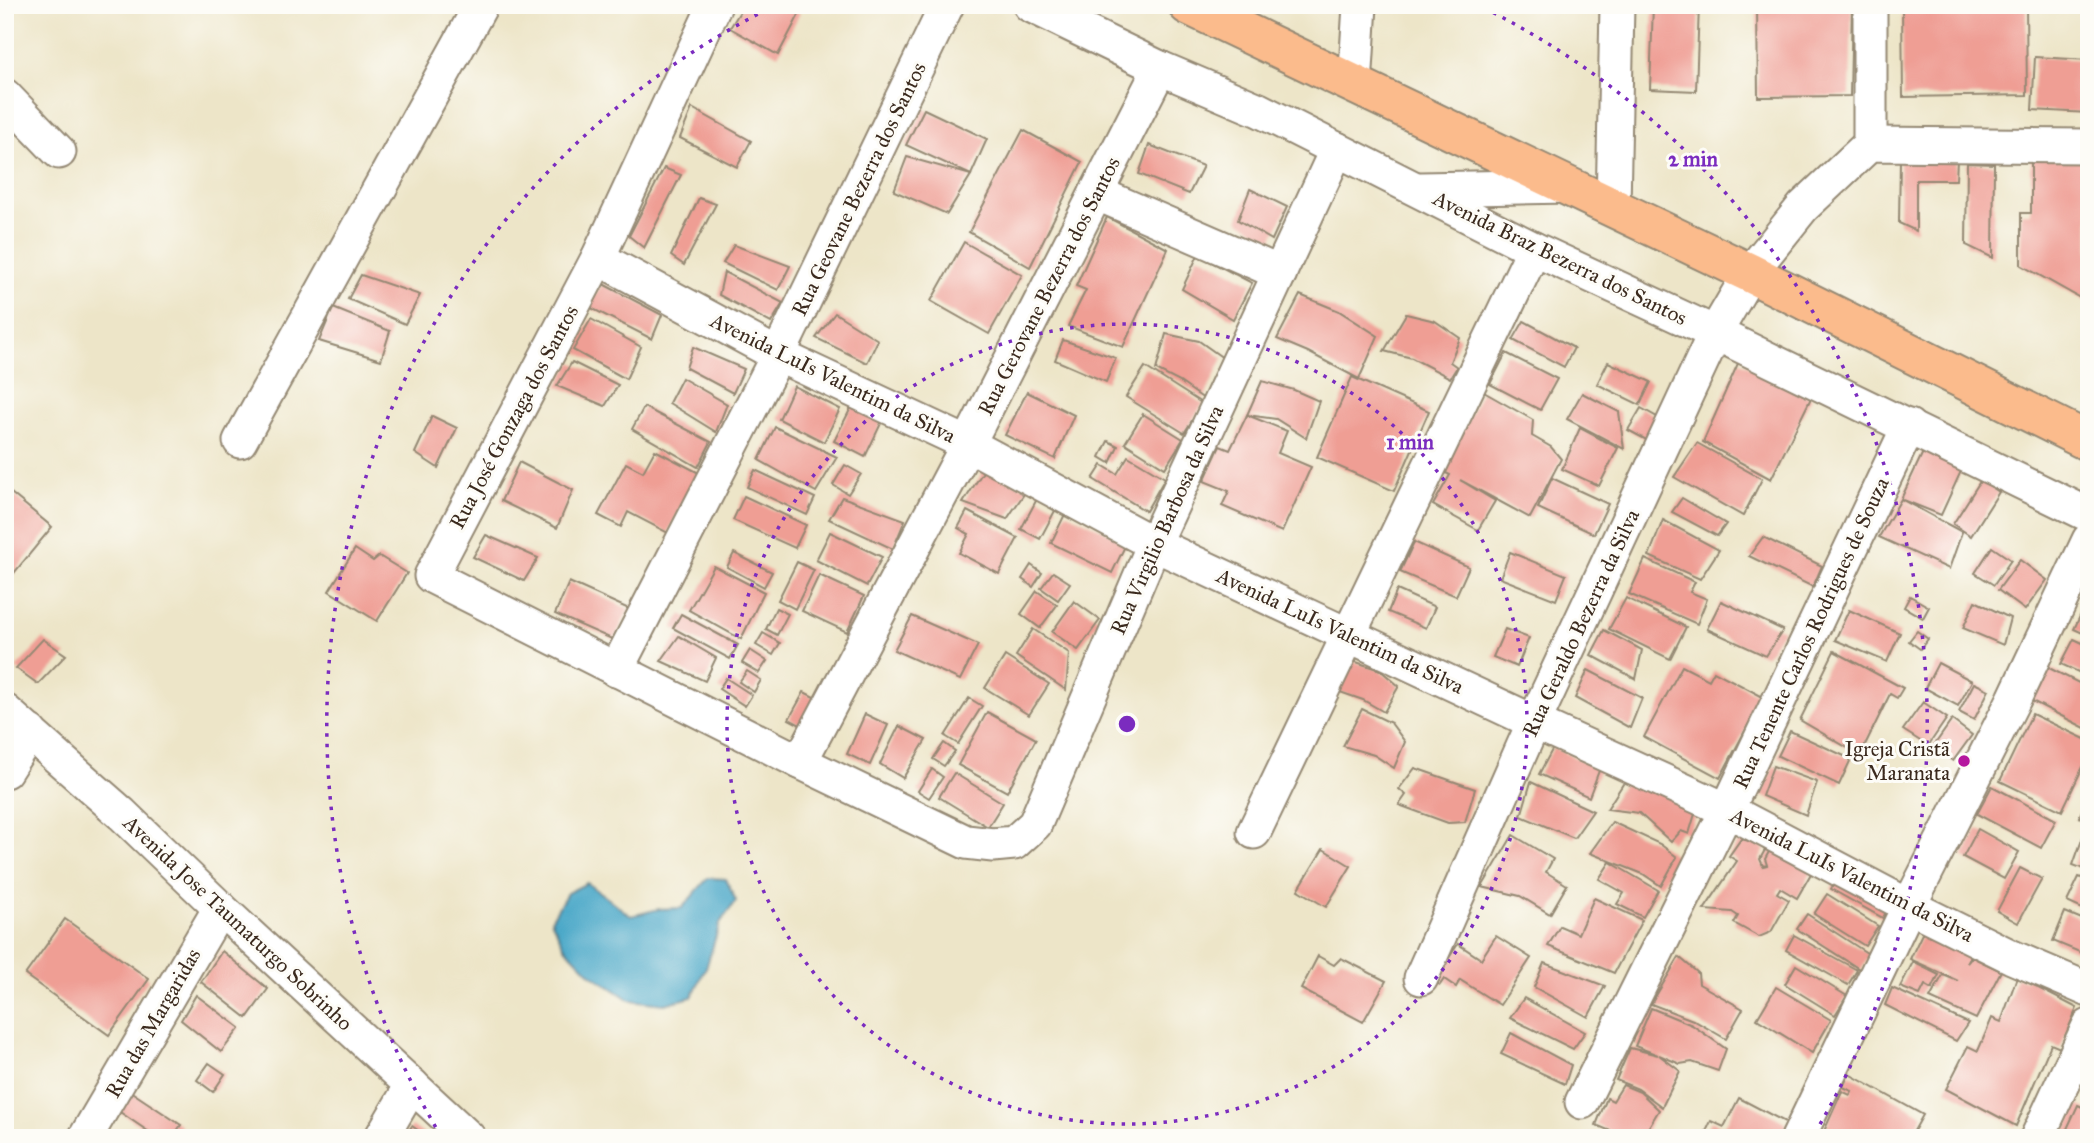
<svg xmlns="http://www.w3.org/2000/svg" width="2094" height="1143" viewBox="0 0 2094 1143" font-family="'IM FELL Great Primer',serif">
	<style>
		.water { fill: #4aa7c8; stroke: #426873; stroke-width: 2 }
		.building { fill: #ef9e94 }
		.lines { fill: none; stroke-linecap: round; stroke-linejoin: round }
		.minor-casing { stroke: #948873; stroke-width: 37 }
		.major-casing { stroke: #948873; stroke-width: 42 }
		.minor { stroke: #fff; stroke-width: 33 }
		.major { stroke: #fbbb8c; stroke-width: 38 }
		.ring { fill: none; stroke: #7b2cbf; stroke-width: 3.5; stroke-dasharray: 3.5 7 }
		.poi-dot { fill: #b5179e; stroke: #fdfcf7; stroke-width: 2.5 }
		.labels { text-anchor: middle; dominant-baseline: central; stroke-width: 6; stroke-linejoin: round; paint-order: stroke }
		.street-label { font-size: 21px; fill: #3b2a1e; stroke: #fdfcf7 }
		.poi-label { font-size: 21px; fill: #3b2a1e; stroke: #fdfcf7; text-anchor: end }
		.centre { fill: #7b2cbf; stroke: #fdfcf7; stroke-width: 3.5 }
		.ring-label { font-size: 21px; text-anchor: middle; font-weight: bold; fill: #7b2cbf; stroke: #fdfcf7; stroke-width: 6; stroke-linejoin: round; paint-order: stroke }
	</style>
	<rect width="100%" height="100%" fill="#fdfcf7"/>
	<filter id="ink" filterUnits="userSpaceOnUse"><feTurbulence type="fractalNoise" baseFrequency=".0143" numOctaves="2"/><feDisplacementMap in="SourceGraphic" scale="14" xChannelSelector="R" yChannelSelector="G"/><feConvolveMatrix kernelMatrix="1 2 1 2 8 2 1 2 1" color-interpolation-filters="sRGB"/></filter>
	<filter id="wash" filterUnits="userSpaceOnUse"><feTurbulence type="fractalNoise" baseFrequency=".00686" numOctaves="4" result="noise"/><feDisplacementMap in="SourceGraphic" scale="28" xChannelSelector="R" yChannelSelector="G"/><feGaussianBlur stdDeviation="1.57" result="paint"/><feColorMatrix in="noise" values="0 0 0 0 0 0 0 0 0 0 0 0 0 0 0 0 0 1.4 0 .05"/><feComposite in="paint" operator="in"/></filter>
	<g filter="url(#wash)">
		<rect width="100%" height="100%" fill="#ede5c8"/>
		<polygon class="water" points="708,878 726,879 736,901 720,923 707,965 692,997 665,1004 630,1000 591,974 564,946 551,920 567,893 587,883 631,916 659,909 682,908"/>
		<g id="blocks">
			<g class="building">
				<polygon points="744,5 782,5 800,13 778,55 730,28"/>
				<polygon points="1653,5 1699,5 1696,91 1650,89"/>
				<polygon points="1757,5 1852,5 1850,96 1758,97"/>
				<polygon points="1902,5 2026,5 2027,95 1903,97"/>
				<rect x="2034" y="5" width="55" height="5"/>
				<polygon points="2035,57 2089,60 2089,113 2032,110"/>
				<polygon points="692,108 751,141 737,167 680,138"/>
				<polygon points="924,109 987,139 971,175 906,145"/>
				<polygon points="1023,130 1082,162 1030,267 969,232"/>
				<polygon points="1149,145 1203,166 1189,194 1139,174"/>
				<polygon points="2089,156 2089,303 2021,265 2021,213 2031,213 2031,157"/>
				<polygon points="907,157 971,175 947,214 894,191"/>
				<polygon points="1900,159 1957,160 1956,180 1916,180 1916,231 1899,223"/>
				<polygon points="1967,163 1994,164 1993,258 1966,245"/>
				<polygon points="664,168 681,175 644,248 629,236"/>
				<polygon points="1250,189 1287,207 1272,240 1238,220"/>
				<polygon points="699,198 716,204 684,265 671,256"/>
				<polygon points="1107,217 1168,249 1123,347 1068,326 1086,290 1076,286"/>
				<polygon points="964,242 1022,275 989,334 931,301"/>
				<polygon points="734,245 790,266 778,290 723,263"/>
				<polygon points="1198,255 1252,283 1233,319 1182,289"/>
				<polygon points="724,272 783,303 771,323 719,295"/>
				<polygon points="361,275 420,295 405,324 348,299"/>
				<polygon points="603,284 662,315 652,339 587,306"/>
				<polygon points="1300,295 1339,311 1378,336 1359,379 1308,352 1277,339"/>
				<polygon points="333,308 390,331 381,360 319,341"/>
				<polygon points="835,313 878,340 867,363 816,338"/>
				<polygon points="1406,314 1435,321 1460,338 1450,362 1457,367 1450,378 1412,358 1384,351"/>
				<polygon points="591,319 641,347 626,379 573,350"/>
				<polygon points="1524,321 1574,348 1564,367 1513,340"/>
				<polygon points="1166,334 1199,341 1223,358 1204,399 1180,382 1156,370"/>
				<polygon points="1063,340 1116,358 1106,382 1055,360"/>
				<polygon points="693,347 744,369 733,393 686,368"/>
				<polygon points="1506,353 1557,379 1540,410 1490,384"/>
				<polygon points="1739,361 1811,398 1771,479 1703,442"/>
				<polygon points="572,362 618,385 605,406 557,386"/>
				<polygon points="1608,362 1651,382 1640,405 1597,384"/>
				<polygon points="1145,367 1203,404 1184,433 1126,397"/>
				<polygon points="1352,377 1429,411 1394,491 1317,457"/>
				<polygon points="682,378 727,404 716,432 669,403"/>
				<polygon points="1262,381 1294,390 1319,401 1306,438 1276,419 1247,415"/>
				<polygon points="794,386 840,409 824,442 779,419"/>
				<polygon points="1482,391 1533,420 1532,436 1551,447 1561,459 1530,518 1460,480 1495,501 1478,530 1433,505 1450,475 1442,471"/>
				<polygon points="1027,392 1074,415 1055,459 1005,435"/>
				<polygon points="1582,393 1619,412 1624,449 1567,419"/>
				<polygon points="855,400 885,415 865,457 834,441"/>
				<polygon points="644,407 711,442 698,467 632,429"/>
				<polygon points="1641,408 1664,421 1652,443 1628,430"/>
				<polygon points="1143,414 1183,439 1165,468 1125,443"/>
				<polygon points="1247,415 1287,431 1278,453 1311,467 1282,532 1222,506 1229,491 1204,481 1220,446 1230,450"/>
				<polygon points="432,416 457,428 438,468 415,453"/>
				<polygon points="775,427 837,457 816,492 759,460"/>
				<polygon points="1580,428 1618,448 1599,486 1562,469"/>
				<polygon points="1108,441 1118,446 1110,463 1100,457"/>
				<polygon points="1697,443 1762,479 1743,516 1674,477"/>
				<polygon points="1925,448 1962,469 1941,515 1901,499 1962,532 1949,569 1879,537 1901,499"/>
				<polygon points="655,450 699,473 668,533 628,512 621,527 598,515 626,463 643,472"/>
				<polygon points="1128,456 1165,478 1146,511 1093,479 1102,465 1117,474"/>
				<polygon points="519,462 573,490 557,528 501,501"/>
				<polygon points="845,465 861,474 848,494 833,485"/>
				<polygon points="755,470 815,498 807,515 747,487"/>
				<polygon points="984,470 1028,488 1007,519 963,503"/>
				<polygon points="1552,478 1608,504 1594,534 1538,508"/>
				<polygon points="1981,480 1999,492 1971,536 1953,524"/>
				<polygon points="5,488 52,527 5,584"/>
				<polygon points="744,496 806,525 795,548 733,520"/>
				<polygon points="842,497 905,520 893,549 829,519"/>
				<polygon points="1038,497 1057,507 1040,539 1021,529"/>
				<polygon points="1682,498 1726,524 1717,536 1672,512"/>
				<polygon points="967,511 1018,538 999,574 959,553 969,534 958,528"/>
				<polygon points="1066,512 1127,542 1112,573 1051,543"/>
				<polygon points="1663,520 1719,550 1700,579 1649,556"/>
				<polygon points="830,532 882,557 867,586 816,560"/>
				<polygon points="486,535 538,558 524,581 473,557"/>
				<polygon points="1763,537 1822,566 1813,587 1749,556"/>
				<polygon points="1414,542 1469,567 1456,596 1400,572"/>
				<polygon points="1992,547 2011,560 1994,585 1975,573"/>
				<polygon points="355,549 373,561 379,556 407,573 377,621 329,591"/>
				<polygon points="1510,552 1566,575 1556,600 1500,578"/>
				<polygon points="734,553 772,572 764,587 727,567"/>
				<polygon points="1645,559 1695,582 1690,592 1707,599 1697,624 1629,594"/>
				<polygon points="2020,560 2047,580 2025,610 1998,590"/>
				<polygon points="797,562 814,570 795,609 778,600"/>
				<polygon points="1031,565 1042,573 1033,587 1022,579"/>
				<polygon points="714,566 764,592 741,639 689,610"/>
				<polygon points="1053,572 1070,583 1058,600 1041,588"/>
				<polygon points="819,575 864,596 847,632 802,611"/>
				<polygon points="569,582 629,609 614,640 555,614"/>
				<polygon points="1397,590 1435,607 1426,628 1388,612"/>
				<polygon points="1037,591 1057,605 1040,628 1021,614"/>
				<polygon points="1910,596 1929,607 1923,618 1904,607"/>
				<polygon points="2089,597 2089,636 2074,629"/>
				<polygon points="1626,598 1686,627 1670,659 1609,629"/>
				<polygon points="1074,601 1100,620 1078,650 1052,632"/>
				<polygon points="1721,601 1783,630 1766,656 1707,629"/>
				<polygon points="1975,601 2010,618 2003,645 1963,628"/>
				<polygon points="776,608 788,614 777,635 766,629"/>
				<polygon points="1849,610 1900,633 1887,662 1835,640"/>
				<polygon points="681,614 738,645 730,659 673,628"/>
				<polygon points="912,616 978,645 960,680 894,650"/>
				<polygon points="1033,629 1069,653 1066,690 1016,656"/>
				<polygon points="1505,629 1529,638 1517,667 1493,657"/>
				<polygon points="1604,630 1642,650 1636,679 1591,655"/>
				<polygon points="1917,631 1928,639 1920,649 1909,641"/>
				<polygon points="763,633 780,643 773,655 756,645"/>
				<polygon points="679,636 716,658 705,681 661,661"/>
				<polygon points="43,639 66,655 38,684 16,668"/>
				<polygon points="2074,639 2089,646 2089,677 2061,664"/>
				<polygon points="750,650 767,661 759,673 742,663"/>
				<polygon points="1834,651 1903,688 1897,698 1890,694 1860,755 1800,720"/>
				<polygon points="1005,656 1049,684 1029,715 985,688"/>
				<polygon points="1350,660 1380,670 1399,686 1384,712 1363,700 1334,690"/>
				<polygon points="1938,663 1972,681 1958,706 1925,688"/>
				<polygon points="1682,666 1709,680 1714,671 1763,697 1720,778 1644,737"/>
				<polygon points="2047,667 2089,688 2089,730 2030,700"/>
				<polygon points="1588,670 1642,698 1630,728 1575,698"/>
				<polygon points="747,671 761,680 754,692 739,682"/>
				<polygon points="726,678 752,695 745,706 719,689"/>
				<polygon points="1974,683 1989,690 1974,720 1959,712"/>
				<polygon points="804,692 818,699 804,727 789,719"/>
				<polygon points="969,698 982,706 958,744 945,736"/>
				<polygon points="1923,702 1947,718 1928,746 1903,730"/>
				<polygon points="1362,709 1391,723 1405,742 1394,768 1374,755 1343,746"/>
				<polygon points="987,712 1036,739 1007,792 958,765"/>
				<polygon points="865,714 888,725 870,765 847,754"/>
				<polygon points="2032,714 2089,741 2089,754 2062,811 2000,781"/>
				<polygon points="1952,720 1972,735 1953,761 1933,747"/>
				<polygon points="899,726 926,740 903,778 880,764"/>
				<polygon points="1790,731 1851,759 1839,785 1778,756"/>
				<polygon points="944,743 955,751 944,766 933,759"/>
				<polygon points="1553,748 1600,768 1589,797 1539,774"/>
				<polygon points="1773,766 1817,782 1806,815 1762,796"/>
				<polygon points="1415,768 1475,789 1465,822 1448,823 1399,805 1406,795 1399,789"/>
				<polygon points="932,769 943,777 929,798 918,791"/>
				<polygon points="1632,770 1697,807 1689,834 1681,831 1671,842 1639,813 1607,809"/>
				<polygon points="954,773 1003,803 988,827 939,797"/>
				<polygon points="1531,782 1593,811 1574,838 1521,816"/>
				<polygon points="1992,786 2056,820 2041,848 1977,814"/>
				<polygon points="2089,795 2089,822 2079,817"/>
				<polygon points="1612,822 1660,844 1677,857 1661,886 1643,874 1590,853"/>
				<polygon points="1978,829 2019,852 2004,879 1963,857"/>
				<polygon points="2084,834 2089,836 2089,871 2073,865"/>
				<polygon points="1513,835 1553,859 1546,872 1567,885 1550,914 1520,896 1482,887"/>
				<polygon points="1741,839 1757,843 1765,850 1760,859 1763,866 1767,865 1765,859 1776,839 1817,863 1797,898 1780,888 1777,893 1789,900 1771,932 1759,937 1734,923 1738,916 1732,912 1704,910 1737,861 1729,856"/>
				<polygon points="1323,849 1351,866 1326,907 1298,890"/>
				<polygon points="1610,862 1658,890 1643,917 1617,904 1624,893 1599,879"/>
				<polygon points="2020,868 2042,879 2018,923 1997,911"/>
				<polygon points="1839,876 1890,904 1883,918 1831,889"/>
				<polygon points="2079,877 2089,881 2089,912 2067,902"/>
				<polygon points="1827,894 1878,926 1865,946 1814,914"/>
				<polygon points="1594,898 1642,920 1614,973 1548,946 1560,926 1578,934"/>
				<polygon points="2065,912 2089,922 2089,956 2053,941"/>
				<polygon points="1807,914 1870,955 1861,970 1797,929"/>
				<polygon points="65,919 149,979 109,1035 25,975"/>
				<polygon points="1926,925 1975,947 1967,963 1972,957 2001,971 1976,1019 1930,998 1943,975 1958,981 1910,959"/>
				<polygon points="1794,935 1857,970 1848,985 1786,950"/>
				<polygon points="1496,936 1531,958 1500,1005 1460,980 1456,987 1444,979 1440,985 1425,976 1441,950 1450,956 1458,944 1481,959"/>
				<polygon points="222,951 268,989 247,1018 201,982"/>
				<polygon points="1318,956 1334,965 1341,958 1386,981 1363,1022 1301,989"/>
				<polygon points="1679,957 1698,973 1699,984 1743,1009 1726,1039 1693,1020 1651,1004"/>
				<polygon points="1913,962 1939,975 1932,989 1925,985 1920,995 1900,987"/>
				<polygon points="1544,963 1605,986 1588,1017 1534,987"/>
				<polygon points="1796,965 1847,996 1835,1015 1785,984"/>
				<polygon points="2028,974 2041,979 2038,988 2077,1008 2060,1048 2051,1044 2016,1126 1946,1089 1968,1046 1978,1051 1992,1018 2001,1022 2017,977 2025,981"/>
				<polygon points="1776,987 1831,1020 1812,1053 1757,1019"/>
				<polygon points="1892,988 1968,1023 1956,1041 1885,1005"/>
				<polygon points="196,995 240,1028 221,1052 181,1020"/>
				<polygon points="1524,998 1585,1032 1573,1049 1510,1018"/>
				<polygon points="1651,1008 1692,1025 1726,1049 1718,1071 1692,1062 1680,1064 1659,1055 1680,1071 1662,1107 1638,1089 1616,1080 1630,1048 1658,1055 1635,1046"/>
				<polygon points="1511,1033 1571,1065 1565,1084 1501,1054"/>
				<polygon points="209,1063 225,1074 213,1092 197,1080"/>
				<polygon points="1849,1074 1923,1115 1910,1138 1821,1138 1842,1091 1850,1095 1852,1091 1843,1087"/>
				<polygon points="1623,1085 1640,1092 1659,1110 1642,1138 1627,1138 1596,1125 1607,1098 1613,1101"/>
				<polygon points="130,1091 181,1125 172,1138 158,1138 117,1110"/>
				<polygon points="1739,1098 1787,1123 1780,1138 1703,1138 1711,1121 1724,1127"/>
				<polygon points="2078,1105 2089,1110 2089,1138 2080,1138 2066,1131"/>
				<polygon points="412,1126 429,1138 404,1138"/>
				<polygon points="1666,1131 1678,1138 1662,1138"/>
			</g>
		</g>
	</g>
	<g filter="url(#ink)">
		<use href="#blocks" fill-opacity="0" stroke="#948873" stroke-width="2"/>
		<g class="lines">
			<defs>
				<g id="minor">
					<polyline points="715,5 598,258 431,576 800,762 966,842 993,845 1014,843 1035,824 1154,544 1337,149"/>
					<polyline points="1030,5 1160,68 1259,110 1534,249 1715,333 2089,515"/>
					<polyline points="1355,86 1360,5"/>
					<polyline points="5,96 59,152"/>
					<polyline points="1870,144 1870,5"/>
					<polyline points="1421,189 1569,186"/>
					<polyline points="1096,193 1280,273"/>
					<polyline points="1613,208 1617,5"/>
					<polyline points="598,258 778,355 968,444 1154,544 1534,722 1727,810 1909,906 2012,957 2089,990"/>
					<polyline points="240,441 481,5"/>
					<polyline points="616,670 778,355 947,5"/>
					<polyline points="5,711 122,814 220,908 469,1138"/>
					<polyline points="800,762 968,444 1160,68"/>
					<polyline points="5,771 30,732"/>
					<polyline points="1254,832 1534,249"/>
					<polyline points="1421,978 1534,722 1715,333 1750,273 1803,207 1870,144 2089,146"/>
					<polyline points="1582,1102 1727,810 1909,426"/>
					<polyline points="85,1138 220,908"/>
					<polyline points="381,1138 412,1085"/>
					<polyline points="1798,1138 1909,906 2014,699 2089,540"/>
					<polyline points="2037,1138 2089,1026"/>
				</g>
				<polyline id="major" points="1188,5 1750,273 2089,442"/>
			</defs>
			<use href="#minor" class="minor-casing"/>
			<use href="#major" class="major-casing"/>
			<use href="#minor" class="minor"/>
			<use href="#major" class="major"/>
		</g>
	</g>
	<g class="ring">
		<circle cx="1127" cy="724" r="400"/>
		<path d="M441 1136A800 800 0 0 1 770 8M1484 8A800 800 0 0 1 1813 1136"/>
	</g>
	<circle class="poi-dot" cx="1964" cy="761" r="7"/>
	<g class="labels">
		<g class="street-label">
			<text transform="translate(859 189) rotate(-64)">Rua Geovane Bezerra dos Santos</text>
			<text transform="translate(1560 258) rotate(26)">Avenida Braz Bezerra dos Santos</text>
			<text transform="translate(1049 286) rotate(-63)">Rua Gerovane Bezerra dos Santos</text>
			<text transform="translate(833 378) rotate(26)">Avenida LuIs Valentim da Silva</text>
			<text transform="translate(514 417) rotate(-62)">Rua José Gonzaga dos Santos</text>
			<text transform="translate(1167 520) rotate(-66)">Rua Virgilio Barbosa da Silva</text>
			<text transform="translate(1581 623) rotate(-65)">Rua Geraldo Bezerra da Silva</text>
			<text transform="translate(1340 631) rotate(25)">Avenida LuIs Valentim da Silva</text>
			<text transform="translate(1811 633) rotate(-65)">Rua Tenente Carlos Rodrigues de Souza</text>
			<text transform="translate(1852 875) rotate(27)">Avenida LuIs Valentim da Silva</text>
			<text transform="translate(238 923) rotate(43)">Avenida Jose Taumaturgo Sobrinho</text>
			<text transform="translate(153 1023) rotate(-60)">Rua das Margaridas</text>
		</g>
		<g class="poi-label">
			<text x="1950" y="749">Igreja Cristã<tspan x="1950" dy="24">Maranata</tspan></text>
		</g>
	</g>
	<circle cx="1127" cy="724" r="10" class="centre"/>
	<g class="ring-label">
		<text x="1693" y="166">2 min</text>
		<text x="1410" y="449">1 min</text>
	</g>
	<rect width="2094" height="1143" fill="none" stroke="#fdfcf7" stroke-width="28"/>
</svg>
